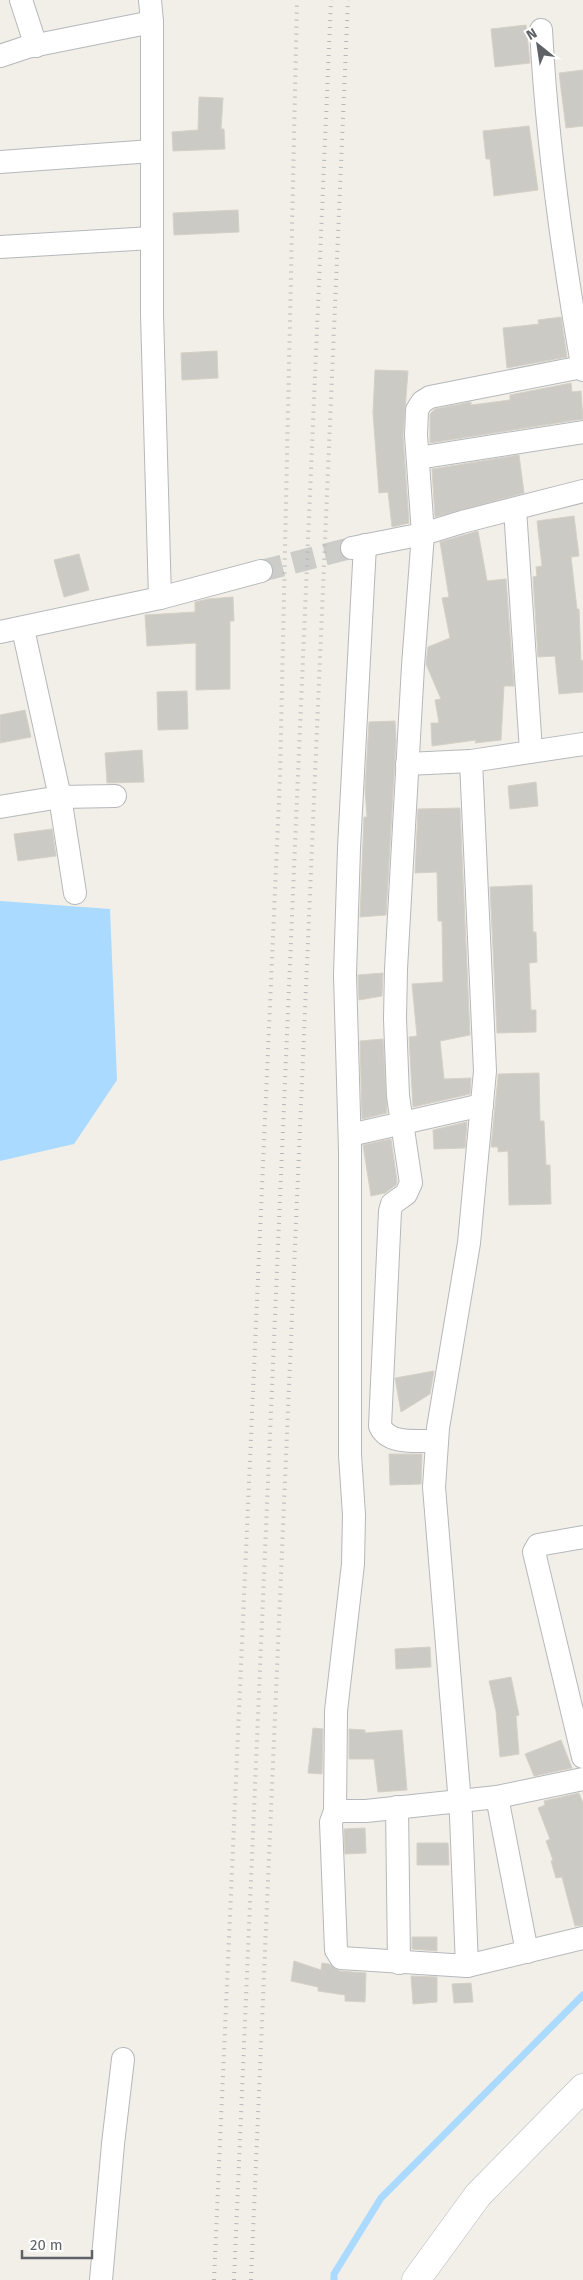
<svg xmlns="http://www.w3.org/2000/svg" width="583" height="2280" viewBox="0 0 583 2280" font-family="'Fira Sans',sans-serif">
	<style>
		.water { fill: #aadaff }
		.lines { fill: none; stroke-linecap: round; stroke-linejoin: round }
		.stream { stroke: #aadaff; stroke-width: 7 }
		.building { fill: #cccac5; stroke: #d6d1c6 }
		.street-tunnel { stroke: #ccccc8; stroke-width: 22; stroke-dasharray: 22 11; stroke-linecap: butt }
		.street-casing { stroke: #b5b8bc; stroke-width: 24 }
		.secondary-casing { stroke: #b6babf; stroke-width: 29 }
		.street { stroke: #fff; stroke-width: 22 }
		.secondary { stroke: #fff; stroke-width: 28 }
		.rail { stroke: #b6b7b8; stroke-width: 4; stroke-dasharray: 1 6; stroke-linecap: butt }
	</style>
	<rect width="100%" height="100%" fill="#f1efe8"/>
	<polygon class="water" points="0,901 110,909 117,1080 74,1144 0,1161"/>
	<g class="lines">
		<polyline class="stream" points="334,2280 334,2274 381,2198 583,1995"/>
	</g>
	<g class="building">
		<polygon points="526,25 530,63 495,67 491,29"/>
		<polygon points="583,70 583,126 566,128 559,73"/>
		<polygon points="199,97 223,98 221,129 224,129 225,149 173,151 172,132 198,130"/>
		<polygon points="529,126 538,190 494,196 490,159 486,159 483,131"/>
		<polygon points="238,210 239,232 174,235 173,213"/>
		<polygon points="561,317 567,357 507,368 503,328 539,324 538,320"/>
		<polygon points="217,351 218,378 182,380 181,353"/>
		<polygon points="375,370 408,371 403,435 409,523 392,527 388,492 379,493 373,413"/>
		<polygon points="571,383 572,392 581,391 583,419 430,443 430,414 435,409 471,402 471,405 510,400 510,395"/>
		<polygon points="519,455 524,493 435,517 432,469"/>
		<polygon points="574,516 579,556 571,557 577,609 579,609 581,661 583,660 583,692 559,694 555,656 538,657 533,577 537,576 536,567 542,566 537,521"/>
		<polygon points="478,531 487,581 506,579 514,686 504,686 501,740 475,743 476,740 432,746 431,723 439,723 435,700 441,699 426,664 428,647 450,638 442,598 449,597 440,542"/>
		<polygon points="79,554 89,590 64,597 54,560"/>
		<polygon points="233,597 234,621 230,621 230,689 196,690 196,643 147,646 145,615 195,612 195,602 208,599"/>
		<polygon points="187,691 188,729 158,730 157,692"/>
		<polygon points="25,710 31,737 0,743 0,715"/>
		<polygon points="395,721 396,741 386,915 360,917 364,817 367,817 365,789 369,722"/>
		<polygon points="142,750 144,782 107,783 105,753"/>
		<polygon points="536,782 538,806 510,809 508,786"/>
		<polygon points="460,808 470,1035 440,1041 444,1079 471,1078 470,1094 413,1107 409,1037 417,1036 412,984 443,982 442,921 438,921 437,872 415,873 418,809"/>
		<polygon points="52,829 56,856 18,861 14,834"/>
		<polygon points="532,885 533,932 536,932 537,962 529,963 531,1010 536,1010 536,1032 497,1033 490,887"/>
		<polygon points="383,973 382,996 359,1000 358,975"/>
		<polygon points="383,1039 387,1113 362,1119 360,1041"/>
		<polygon points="539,1073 540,1121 544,1121 546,1165 550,1165 551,1204 509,1205 508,1151 498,1152 498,1147 491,1147 498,1077 498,1074"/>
		<polygon points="467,1122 465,1148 434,1149 433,1130"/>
		<polygon points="391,1139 397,1181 396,1185 385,1193 371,1196 363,1145"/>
		<polygon points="434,1371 430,1394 401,1412 395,1378"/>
		<polygon points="389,1454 422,1454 421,1484 390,1485"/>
		<polygon points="430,1647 431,1667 396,1669 395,1649"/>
		<polygon points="511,1677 519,1715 516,1716 519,1754 500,1757 496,1711 489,1681"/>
		<polygon points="313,1728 323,1729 322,1774 308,1773"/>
		<polygon points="349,1729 365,1730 365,1733 402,1730 407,1790 378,1792 374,1759 349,1759"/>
		<polygon points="561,1740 572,1768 534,1776 525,1754"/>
		<polygon points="579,1793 583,1803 583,1925 575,1926 562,1877 556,1878 551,1861 553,1860 546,1841 550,1839 538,1808 545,1805 544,1801"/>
		<polygon points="365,1828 366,1853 345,1854 344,1829"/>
		<polygon points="417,1843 448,1843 449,1865 417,1865"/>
		<polygon points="412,1937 437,1937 437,1951 412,1949"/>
		<polygon points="294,1961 321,1970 322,1963 329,1964 340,1971 366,1973 365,2002 345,2001 345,1995 318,1991 318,1987 291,1981"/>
		<polygon points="411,1976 437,1977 437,2002 413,2004"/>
		<polygon points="471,1983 473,2002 454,2003 452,1984"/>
	</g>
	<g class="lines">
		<polyline class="street-tunnel" points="261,571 351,548"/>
		<defs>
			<g id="street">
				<polyline points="21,0 36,46"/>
				<polyline points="150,0 152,22 152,314 160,598"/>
				<path d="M 541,30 C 547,144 563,258 583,370"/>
				<polyline points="0,56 27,47 152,22"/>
				<polyline points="0,162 152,151"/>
				<polyline points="0,247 152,238"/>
				<polyline points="418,458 583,432"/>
				<polyline points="515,509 531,751"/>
				<polyline points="365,545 349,848 345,975 350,1150 350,1455 354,1515 353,1564 336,1711 335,1811 331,1822 336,1950 341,1958 467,1966 583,1938"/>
				<polyline points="352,548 423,534 462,522 583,491"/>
				<polyline points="23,629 60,797 75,893"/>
				<polyline points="0,632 160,598 261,571"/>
				<polyline points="407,764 471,761 583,744"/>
				<polyline points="0,807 60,797 115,796"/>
				<polyline points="350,1135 482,1105"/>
				<path d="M 437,1441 C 419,1440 389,1446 380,1426 L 390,1211 L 392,1204 L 406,1194 L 411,1183 L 398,1096 L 395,1019 L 396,969 L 413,666 L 423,534 L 416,435 L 417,410 L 422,402 L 430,397 L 582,367"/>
				<polyline points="583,1537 538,1545 534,1552 583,1757"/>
				<polyline points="497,1797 527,1952"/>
				<polyline points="397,1807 399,1963"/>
				<polyline points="335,1811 366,1811 497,1797 583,1779"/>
				<polyline points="467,1966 461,1816 434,1487 438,1428 469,1243 485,1071 471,761"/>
				<polyline points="101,2280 113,2144 123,2059"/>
			</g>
			<polyline id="secondary" points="416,2280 478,2195 583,2088"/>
		</defs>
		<use href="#street" class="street-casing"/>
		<use href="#secondary" class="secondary-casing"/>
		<use href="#street" class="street"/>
		<use href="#secondary" class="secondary"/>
		<g class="rail">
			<polyline points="214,2280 280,777 297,0"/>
			<polyline points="234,2280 331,0"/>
			<polyline points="251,2280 348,0"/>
		</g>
	</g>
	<g transform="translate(538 45) rotate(330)" stroke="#ffffff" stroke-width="4" paint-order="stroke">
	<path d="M0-4L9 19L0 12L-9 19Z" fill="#5f6368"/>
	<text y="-8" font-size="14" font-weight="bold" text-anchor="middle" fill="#5f6368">N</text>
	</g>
	<path d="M22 2250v8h70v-8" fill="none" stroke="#5f6368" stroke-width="2.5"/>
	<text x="30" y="2250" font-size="15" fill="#5f6368" stroke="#ffffff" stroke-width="4" paint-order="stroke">20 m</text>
</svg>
